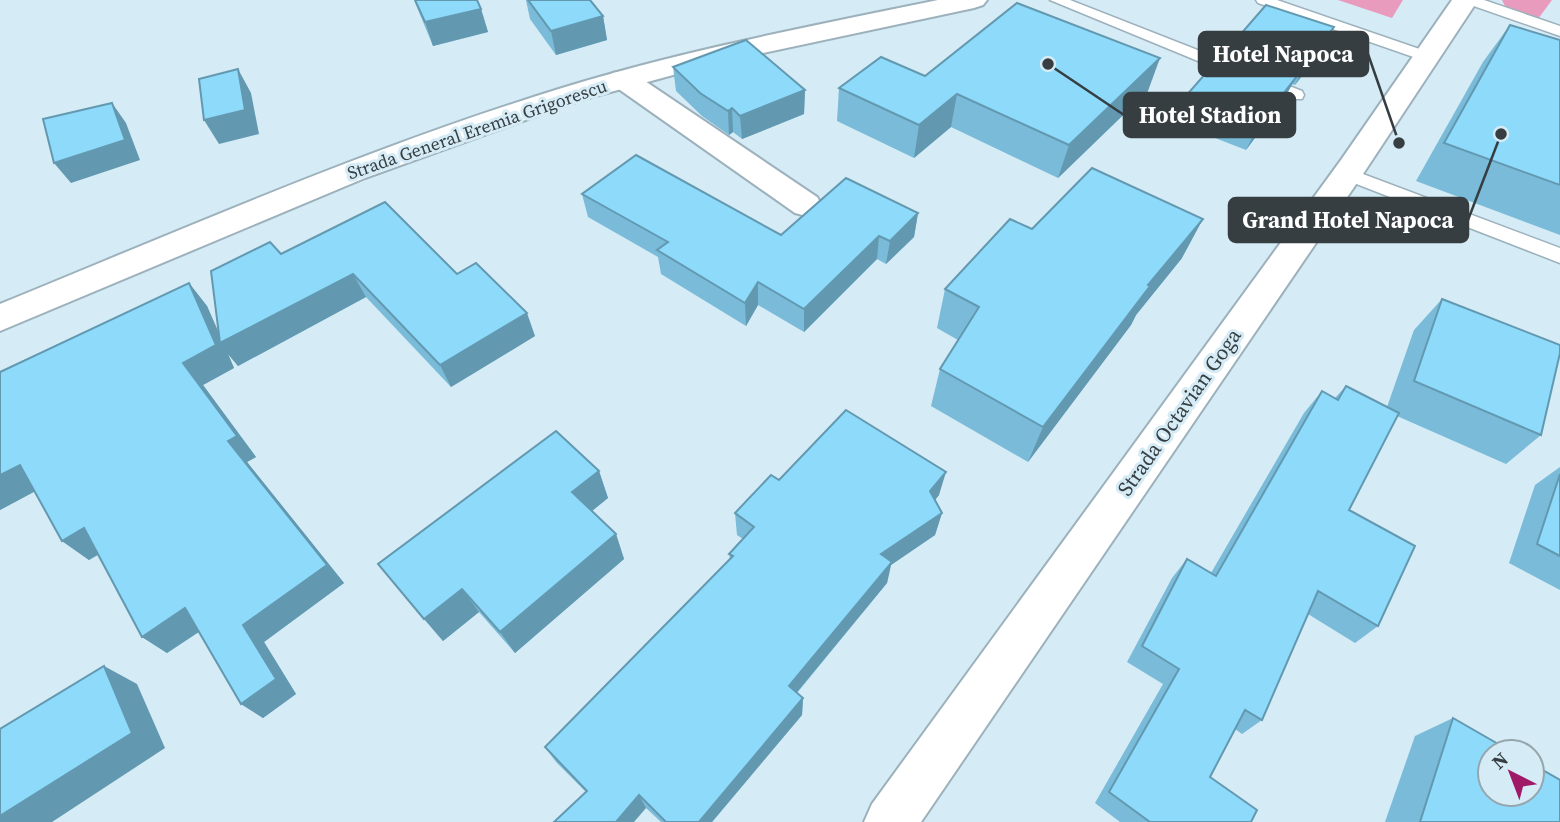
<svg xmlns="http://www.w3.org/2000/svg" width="1560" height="822" viewBox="0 0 1560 822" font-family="'Source Serif 4',serif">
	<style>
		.green { fill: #e99bbd }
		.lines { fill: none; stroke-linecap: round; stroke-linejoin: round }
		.lane-casing { stroke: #9cb1bb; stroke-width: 3 }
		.street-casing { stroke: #9cb1bb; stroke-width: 4 }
		.secondary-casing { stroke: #9cb1bb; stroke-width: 4 }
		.lane { fill: #fff; fill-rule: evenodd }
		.street { fill: #fff; fill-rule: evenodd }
		.secondary { fill: #fff; fill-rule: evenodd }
		.wall { fill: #79bbd8 }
		.shaded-wall { fill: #6399b0 }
		.building { fill: #8ddafb; stroke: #6399b0; stroke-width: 2 }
		.labels { text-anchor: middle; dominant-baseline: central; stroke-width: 6; stroke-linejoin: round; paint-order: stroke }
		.far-street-label { font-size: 18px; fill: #363e42; stroke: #d5ebf5 }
		.street-label { font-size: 21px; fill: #363e42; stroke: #d5ebf5 }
		.leader { fill: none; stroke: #363e42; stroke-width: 2.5 }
		.callout-dot { fill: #363e42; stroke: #d5ebf5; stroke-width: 2.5 }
		.callout { fill: #363e42; stroke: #363e42; stroke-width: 2.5 }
		.callout-label { font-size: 23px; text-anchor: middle; font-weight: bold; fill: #fff }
	</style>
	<rect width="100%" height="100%" fill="#d5ebf5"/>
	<g class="green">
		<polygon points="1338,0 1403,0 1392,18"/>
		<polygon points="1502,0 1552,0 1538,19 1505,6"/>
	</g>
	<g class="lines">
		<defs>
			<g id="lane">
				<polygon points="1050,0 1070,0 1302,91 1304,95 1302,99 1290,99"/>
				<polygon points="1256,0 1277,0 1434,54 1436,57 1428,62 1422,60 1258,3"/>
				<polygon points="1463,0 1484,0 1560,26 1560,36 1465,3"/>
				<polygon points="1347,168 1560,248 1560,263 1341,178 1338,174 1341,170"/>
			</g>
			<polygon id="street" points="623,71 633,73 817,197 822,205 817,213 806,216 795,213 613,85 609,79 613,73"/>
			<g id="secondary">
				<path d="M 938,0 L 987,0 L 983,5 L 974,8 L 721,62 L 581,100 L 365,178 L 0,331 L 0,304 C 186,228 370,147 562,88 C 685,50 812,26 938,0 Z"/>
				<polygon points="1452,0 1478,0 1363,174 921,822 864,822 872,804 1341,160"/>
			</g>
		</defs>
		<use href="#lane" class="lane-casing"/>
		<use href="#street" class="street-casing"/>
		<use href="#secondary" class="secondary-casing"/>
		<use href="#lane" class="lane"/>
		<use href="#street" class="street"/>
		<use href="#secondary" class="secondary"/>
	</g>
	<g class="wall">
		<polygon points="414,0 477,0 481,9 488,32 433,46"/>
		<polygon points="526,0 590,0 603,16 607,40 556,55 530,19"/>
		<polygon points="1510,25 1560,40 1560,235 1416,181 1483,62"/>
		<polygon points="1334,27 1321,51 1295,85 1292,84 1284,99 1246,150 1174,122 1184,98 1232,50 1239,36"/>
		<polygon points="673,67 805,90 804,114 742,139 733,132 729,135 702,116 676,91"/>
		<polygon points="925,76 1148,91 1058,178 951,127 914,158 837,121 839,88"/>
		<polygon points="582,194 781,235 918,213 914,237 886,264 877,259 804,332 758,305 746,326 661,274 658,257 588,217"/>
		<polygon points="1032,229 1182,258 1136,315 1131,325 1028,462 931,406 940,369 958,340 937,328 945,289"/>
		<polygon points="281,254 457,274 535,336 451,387 366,297 238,366 228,354 234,368 203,385 256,457 247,462 344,583 264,642 296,694 263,718 241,704 199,632 167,653 142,637 98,555 89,560 62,541 35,491 0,510 0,371 189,283 207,306 218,332"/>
		<polygon points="1442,299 1541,435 1506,464 1397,416 1349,510 1378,626 1355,643 1308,614 1262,720 1242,734 1235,729 1210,777 1251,822 1120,822 1095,803 1163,684 1127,662 1172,578 1187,559 1211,573 1304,413 1322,391 1335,398 1346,386 1387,407 1414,330"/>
		<polygon points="1560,467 1560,590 1509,563 1535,485"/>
		<polygon points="599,471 608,498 592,511 616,534 624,559 515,653 479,612 443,641 378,564"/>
		<polygon points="779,480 939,495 935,500 942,513 935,535 891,565 887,583 797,693 803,698 802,715 712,822 661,822 646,808 586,792 556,762 545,747 730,559 729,554 743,539 737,535 735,513"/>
		<polygon points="1453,718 1560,822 1385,822 1415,736"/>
	</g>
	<g class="shaded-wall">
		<polygon points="481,9 488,32 433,46 425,22"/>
		<polygon points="603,16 607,40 556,55 551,31"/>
		<polygon points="1334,27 1321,51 1295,85 1307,62"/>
		<polygon points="1160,58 1148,91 1058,178 1069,145"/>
		<polygon points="238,69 251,93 259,134 219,144 204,120"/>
		<polygon points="1297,76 1284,99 1246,150 1258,126"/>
		<polygon points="805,90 804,114 742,139 740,116"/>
		<polygon points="957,94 951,127 914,158 919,125"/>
		<polygon points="112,103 126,123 140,160 71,183 54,163"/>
		<polygon points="732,108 733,132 729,135 728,111"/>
		<polygon points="918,213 914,237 886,264 890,241"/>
		<polygon points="1203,219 1182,258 1136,315 1131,325 1028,462 1043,427 1148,285"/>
		<polygon points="879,236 877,259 804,332 804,309"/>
		<polygon points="353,274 366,297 238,366 228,354 234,368 203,385 256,457 247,462 344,583 264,642 296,694 263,718 241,704 243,625 228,441 183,363 189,283 207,306 223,342"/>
		<polygon points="758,282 758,305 746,326 745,303"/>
		<polygon points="527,313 535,336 451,387 440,365"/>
		<polygon points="20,465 47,485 0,510 0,475"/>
		<polygon points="599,471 608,498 582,519 572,492"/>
		<polygon points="946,472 939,495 924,514 930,491"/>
		<polygon points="942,513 935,535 891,565 887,583 788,703 789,686 881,554"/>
		<polygon points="84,528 110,547 89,560 62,541"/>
		<polygon points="616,534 624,559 515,653 500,632"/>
		<polygon points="462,589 479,612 443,641 424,619"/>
		<polygon points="185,608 209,625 167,653 142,637"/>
		<polygon points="104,666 137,684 165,748 52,822 0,822 0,816"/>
		<polygon points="803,698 802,715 712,822 699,822"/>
		<polygon points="639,795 646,808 634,822 616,822"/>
	</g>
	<g class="building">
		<polygon points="415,0 477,0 481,9 425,22"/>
		<polygon points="528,0 590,0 603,16 551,31"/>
		<polygon points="1017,3 1160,58 1069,145 957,94 919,125 839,88 881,57 925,76"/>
		<polygon points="1266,5 1334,27 1307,62 1239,36"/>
		<polygon points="1510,25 1560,40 1560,185 1444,143"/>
		<polygon points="746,40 805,90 740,116 732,108 728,111 700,93 673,67"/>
		<polygon points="1228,48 1297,76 1258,126 1184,98"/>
		<polygon points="238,69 245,110 204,120 199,79"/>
		<polygon points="112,103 125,140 54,163 43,119"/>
		<polygon points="636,155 781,235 846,178 918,213 890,241 879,236 804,309 758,282 745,303 657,250 668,242 582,194"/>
		<polygon points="1092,168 1203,219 1148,285 1150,286 1043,427 940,369 979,307 945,289 1010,219 1032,229"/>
		<polygon points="385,202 457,274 476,263 527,313 440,365 353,274 220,343 211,271 270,242 281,254"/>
		<polygon points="189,283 216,345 183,363 237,436 228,441 327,565 243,625 276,679 241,704 185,608 142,637 84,528 62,541 20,465 0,475 0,372"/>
		<polygon points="1442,299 1560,345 1560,353 1541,435 1414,381"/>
		<polygon points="1346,386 1399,413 1349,510 1415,546 1378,626 1318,591 1262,720 1245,710 1210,777 1257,810 1251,822 1150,822 1109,792 1179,669 1142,646 1187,559 1216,576 1322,391 1338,400"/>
		<polygon points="846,410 946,472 930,491 942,513 881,554 892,562 789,686 803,698 699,822 666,822 639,795 616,822 554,822 587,791 545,747 733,556 729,554 754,527 735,513 771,475 779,480"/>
		<polygon points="556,431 599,471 572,492 616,534 500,632 462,589 424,619 378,564"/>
		<polygon points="1560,474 1560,556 1537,544"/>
		<polygon points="104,666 132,733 0,816 0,729"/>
		<polygon points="1453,718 1512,752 1490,752 1490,794 1532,794 1532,764 1560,780 1560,822 1420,822"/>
	</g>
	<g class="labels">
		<g class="far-street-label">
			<text transform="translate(477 129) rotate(-19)">Strada General Eremia Grigorescu</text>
		</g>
		<g class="street-label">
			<text transform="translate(1179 412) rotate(-55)">Strada Octavian Goga</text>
		</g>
	</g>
	<path class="leader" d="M1399 143L1368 54M1048 64L1124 115M1501 134L1468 220"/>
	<g class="callout-dot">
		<circle cx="1399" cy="143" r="7"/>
		<circle cx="1048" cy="64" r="7"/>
		<circle cx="1501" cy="134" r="7"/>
	</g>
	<g class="callout">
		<rect x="1199" y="32" width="169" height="44" rx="7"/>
		<rect x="1124" y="93" width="171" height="44" rx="7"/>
		<rect x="1229" y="198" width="239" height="44" rx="7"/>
	</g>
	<g class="callout-label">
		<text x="1283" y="62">Hotel Napoca</text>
		<text x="1210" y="123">Hotel Stadion</text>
		<text x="1348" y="228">Grand Hotel Napoca</text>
	</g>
	<g transform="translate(1511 773) rotate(318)"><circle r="33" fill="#d5ebf5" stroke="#95a6ad" stroke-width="2"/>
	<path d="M0-5L12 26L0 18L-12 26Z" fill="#a01967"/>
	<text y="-10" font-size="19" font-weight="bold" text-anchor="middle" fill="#363e42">N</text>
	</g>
</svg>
